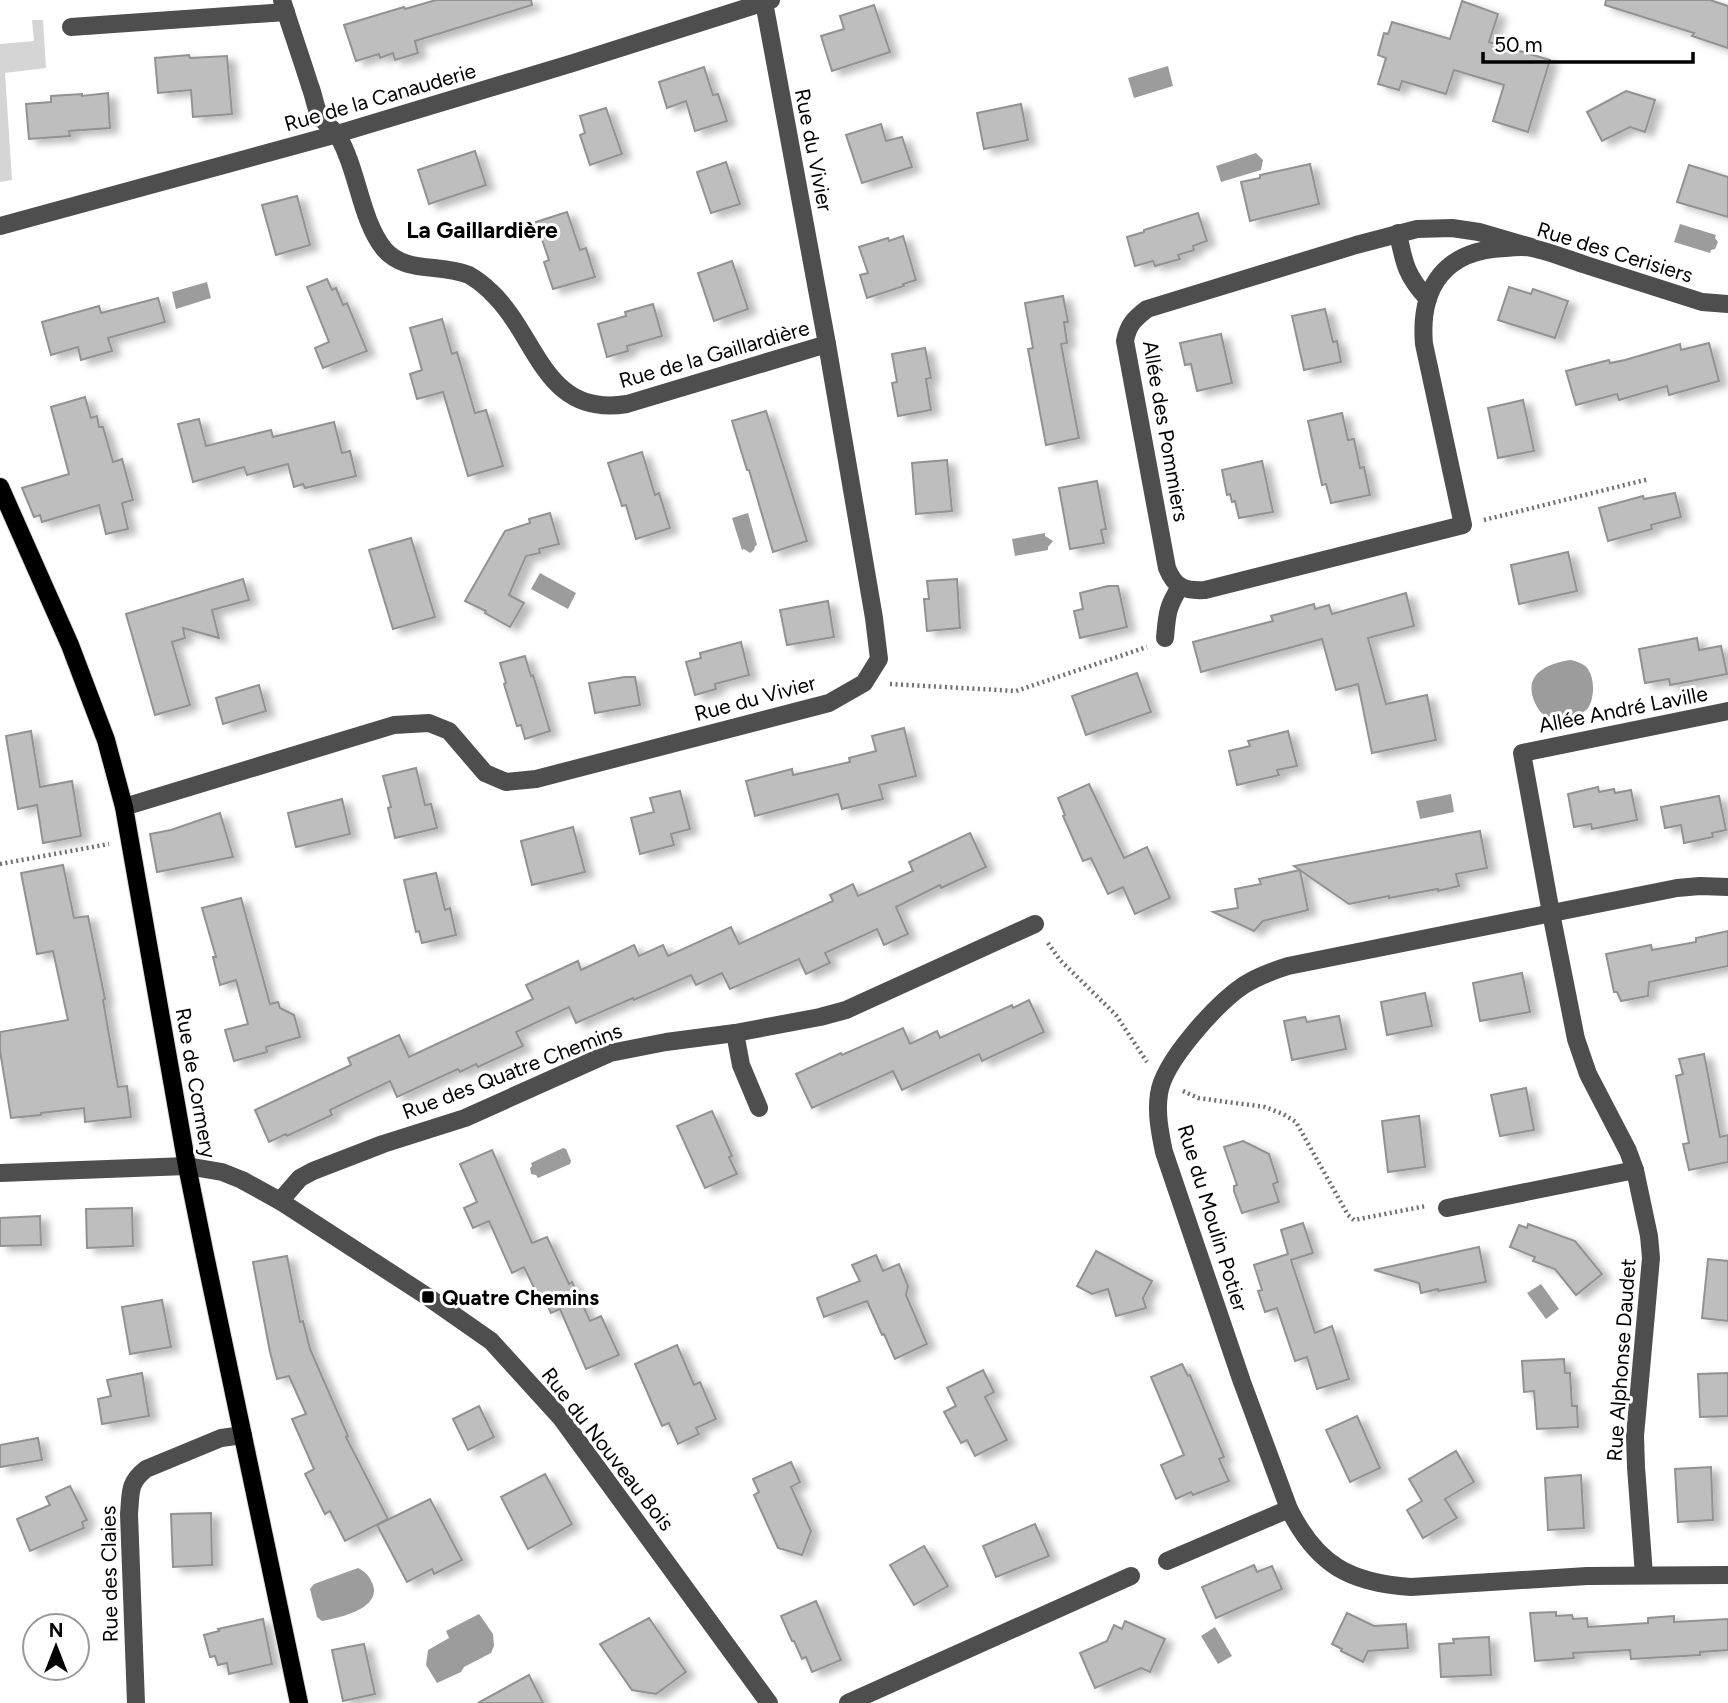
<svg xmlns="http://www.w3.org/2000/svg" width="1728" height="1703" viewBox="0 0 1728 1703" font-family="Figtree,sans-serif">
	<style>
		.green { fill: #d5d5d5 }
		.water { fill: #9c9c9c }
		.building { fill: #bebebe; stroke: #929292; stroke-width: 2; filter: url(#shadow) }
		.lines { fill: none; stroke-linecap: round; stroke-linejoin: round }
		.major-casing { stroke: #dbdbdb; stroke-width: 20 }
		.path { stroke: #707070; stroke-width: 4.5; stroke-dasharray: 2 3.5; stroke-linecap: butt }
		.minor { stroke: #4e4e4e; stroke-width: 18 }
		.major { stroke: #000; stroke-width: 18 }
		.poi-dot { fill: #000; stroke: #fff; stroke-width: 2.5 }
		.labels { text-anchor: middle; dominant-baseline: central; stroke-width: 6; stroke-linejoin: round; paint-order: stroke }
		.street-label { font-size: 21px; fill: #000; stroke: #fff }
		.poi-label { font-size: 21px; font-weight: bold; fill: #000; stroke: #fff; text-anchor: start }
		.neighbourhood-label { font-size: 23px; font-weight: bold; fill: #000; stroke: #fff }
	</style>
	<defs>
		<filter id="shadow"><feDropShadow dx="8" dy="4.5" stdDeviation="3.5" flood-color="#0004"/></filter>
	</defs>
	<rect width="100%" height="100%" fill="#fff"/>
	<polygon class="green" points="32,20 43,20 46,68 5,73 12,180 0,182 0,44 34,41"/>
	<g class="water">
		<polygon points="1168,66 1173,86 1134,98 1128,78"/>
		<polygon points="1256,153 1263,160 1261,170 1221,182 1216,166"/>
		<polygon points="1680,224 1716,235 1715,238 1718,242 1715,249 1711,250 1710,253 1674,242"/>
		<polygon points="207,282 211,298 176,309 172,292"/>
		<polygon points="748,513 757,545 755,546 754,550 750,553 744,549 742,550 732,518"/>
		<polygon points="1045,533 1045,536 1053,541 1048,547 1048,550 1015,556 1012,539"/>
		<polygon points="540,573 576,593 568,609 531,589"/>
		<path d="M 1571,660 C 1578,662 1586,664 1589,671 C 1595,680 1594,700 1588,708 C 1580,719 1546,722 1539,710 C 1519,678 1542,664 1571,660 Z"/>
		<polygon points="1451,794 1454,812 1420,819 1416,801"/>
		<polygon points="563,1148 566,1149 571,1161 570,1164 538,1178 536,1175 531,1174 530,1168 532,1166 531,1163"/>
		<polygon points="1541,1284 1559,1309 1546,1319 1527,1293"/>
		<path d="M 358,1568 C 366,1572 370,1577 373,1585 C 381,1609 338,1618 322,1621 L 317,1617 L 310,1589 L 314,1584 Z"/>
		<polygon points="479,1614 493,1634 494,1646 491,1653 464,1667 461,1672 437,1683 426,1665 428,1650 449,1638 446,1631"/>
		<polygon points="1215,1627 1232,1656 1218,1664 1201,1636"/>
	</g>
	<g class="building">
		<polygon points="436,0 531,0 532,5 415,41 418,53 395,60 393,53 380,58 379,54 356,61 344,25 404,7 405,9"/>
		<polygon points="1606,0 1710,0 1728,6 1728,48 1692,36 1694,33 1605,5"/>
		<polygon points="1462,1 1498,14 1489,42 1550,60 1528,132 1493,121 1504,85 1454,70 1446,94 1402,81 1399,90 1378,84 1386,58 1378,55 1384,33 1388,34 1392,22 1450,39"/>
		<polygon points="874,5 890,52 832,71 821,36 844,29 840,16"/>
		<polygon points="189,55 190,58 227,56 232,114 193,117 191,90 158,93 155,58"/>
		<polygon points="704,67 713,95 718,94 727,121 695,131 686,101 667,108 659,82"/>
		<polygon points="1626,91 1655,100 1645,132 1630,127 1602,141 1587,112"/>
		<polygon points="108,93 110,128 69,131 70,136 29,139 26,104 51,102 51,96 82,94 82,96"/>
		<polygon points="1021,104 1028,140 984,149 977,113"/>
		<polygon points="606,108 622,154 590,165 580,135 585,133 580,116"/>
		<polygon points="881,124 886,141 902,137 912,167 862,183 846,135"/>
		<polygon points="475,151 486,185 429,204 418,170"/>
		<polygon points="726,162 740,204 711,213 697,172"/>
		<polygon points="1310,164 1319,204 1250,221 1241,182 1260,178 1260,175"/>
		<polygon points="1689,165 1728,177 1728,217 1677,202"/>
		<polygon points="297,196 310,245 276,255 262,205"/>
		<polygon points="567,212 580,250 586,248 595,277 553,289 544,262 549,260 536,222"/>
		<polygon points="1198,213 1207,241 1193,246 1194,250 1178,255 1180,259 1155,266 1153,261 1135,266 1127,237 1144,232 1144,230"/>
		<polygon points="903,236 916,280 903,284 904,286 867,298 860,275 868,273 859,247 888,238 889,241"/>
		<polygon points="732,261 748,309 714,321 698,273"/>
		<polygon points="327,279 332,290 336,288 343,305 347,303 367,351 323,368 315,348 329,342 307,287"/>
		<polygon points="1509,287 1531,294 1533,289 1568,301 1555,338 1498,320"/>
		<polygon points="1063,296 1068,322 1064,322 1067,343 1061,344 1079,438 1046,445 1028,349 1033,348 1025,303"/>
		<polygon points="158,298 165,322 108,338 112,351 81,360 78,347 51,355 42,322 99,306 101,313"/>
		<polygon points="653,304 662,336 627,346 628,351 607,357 598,324 626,316 625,312"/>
		<polygon points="1325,309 1333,342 1337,341 1341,362 1304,370 1292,316"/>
		<polygon points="442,319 452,354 457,352 475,413 486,410 503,466 468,476 443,392 417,399 410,374 422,370 410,328"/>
		<polygon points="1221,334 1232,383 1197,391 1191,364 1185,365 1180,343"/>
		<polygon points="1709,343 1719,381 1669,395 1667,386 1619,400 1617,394 1576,405 1566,371 1609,360 1610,363 1625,360 1680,344 1681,350"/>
		<polygon points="925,348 931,378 926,379 931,410 898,416 892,383 897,382 892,354"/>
		<polygon points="85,397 91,418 97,416 99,427 103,427 113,462 122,459 133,500 122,503 128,529 106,534 99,505 42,522 40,515 34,517 22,488 69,474 51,407"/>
		<polygon points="1523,400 1534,451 1498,458 1488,408"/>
		<polygon points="766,411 807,541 773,552 749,470 747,470 732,421"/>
		<polygon points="1342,413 1348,440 1354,439 1360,468 1364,467 1370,495 1331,503 1326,484 1322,485 1308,421"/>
		<polygon points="199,419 206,446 271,430 273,437 334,422 342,453 350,451 356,476 305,488 303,484 294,487 288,464 247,475 244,467 193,482 178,424"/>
		<polygon points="642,452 655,495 659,493 670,528 636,539 626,505 622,506 608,463"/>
		<polygon points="947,460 952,511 916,514 912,463"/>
		<polygon points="1262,461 1273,512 1239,518 1235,501 1232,502 1230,494 1227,495 1222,470"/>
		<polygon points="1097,481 1106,529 1101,530 1104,543 1070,549 1059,488"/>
		<polygon points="1675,493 1681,517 1651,525 1652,529 1608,541 1599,508 1643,496 1644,499"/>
		<polygon points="550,513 559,544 539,549 540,553 526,556 509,595 524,603 510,627 485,613 486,611 465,601 505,531 530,523 529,519"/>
		<polygon points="411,538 435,617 393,629 369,550"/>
		<polygon points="1568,552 1577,591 1519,604 1511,565"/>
		<polygon points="243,579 249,600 212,610 219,638 183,628 185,638 172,642 190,705 155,715 126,614"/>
		<polygon points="957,579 960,628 927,631 924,599 929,599 927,581"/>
		<polygon points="1108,586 1118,586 1127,627 1080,638 1074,611 1083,609 1080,593"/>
		<polygon points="1406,593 1414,626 1368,638 1386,704 1427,695 1436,740 1372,753 1358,684 1336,690 1322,639 1201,672 1193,642 1273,621 1271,616 1314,604 1315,609 1329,605 1332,614"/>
		<polygon points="828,601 834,637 787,645 780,610"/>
		<polygon points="1697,638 1699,650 1721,646 1727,674 1670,685 1669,679 1645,683 1639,649"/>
		<polygon points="741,642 749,675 715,684 716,689 695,695 686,662 701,658 700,653"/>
		<polygon points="525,656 531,676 533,675 550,731 525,739 521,725 517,726 504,684 506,683 500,663"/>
		<polygon points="1137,673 1151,712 1086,735 1072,696"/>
		<polygon points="625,677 635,677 640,705 595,713 589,683"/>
		<polygon points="259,685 266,711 223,724 216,698"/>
		<polygon points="904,728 916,776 879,785 883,799 842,809 838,794 755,816 746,781 792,769 793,775 850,762 849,758 876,751 872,736"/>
		<polygon points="31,731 40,787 72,781 81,836 43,843 37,805 18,809 6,736"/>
		<polygon points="1288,731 1297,766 1277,770 1279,775 1237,785 1229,751 1250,746 1248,741"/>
		<polygon points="416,768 425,805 431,804 437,828 395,838 388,808 391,807 383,776"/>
		<polygon points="1089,784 1124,858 1147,847 1170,898 1135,914 1123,887 1108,894 1091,858 1083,861 1063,816 1065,815 1058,798"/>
		<polygon points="1598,787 1599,792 1614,789 1615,793 1631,790 1637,820 1592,829 1591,824 1574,827 1568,794"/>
		<polygon points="680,791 690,829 671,834 674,845 640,854 631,818 654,812 650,798"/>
		<polygon points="1719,796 1726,830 1712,833 1713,837 1684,843 1681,825 1665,828 1661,807"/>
		<polygon points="342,799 350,834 296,847 288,813"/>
		<polygon points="220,813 233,857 157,872 150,834 171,830"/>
		<polygon points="573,827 585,872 532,885 521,841"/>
		<polygon points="1480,831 1487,868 1456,874 1459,886 1438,891 1438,889 1421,892 1389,898 1389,896 1349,904 1294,866"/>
		<polygon points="970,833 986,867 941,888 940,885 896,907 908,934 884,945 877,929 825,953 830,963 806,974 799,959 730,989 722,973 696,985 691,975 634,1000 633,998 576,1023 569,1007 516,1032 523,1046 478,1067 476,1064 460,1072 458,1069 397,1097 390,1081 330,1110 332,1115 287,1136 286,1134 269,1142 255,1110 351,1065 348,1058 399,1035 409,1057 533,999 526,985 578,961 581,970 634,945 639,956 663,945 668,956 731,927 739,944 833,901 830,895 853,884 858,896 913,871 909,862"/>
		<polygon points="63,865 74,918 88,916 105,999 103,1000 118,1087 127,1086 131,1117 85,1122 84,1108 41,1113 41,1115 11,1118 0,1051 0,1032 68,1020 53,951 37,954 21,873"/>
		<polygon points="1300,870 1308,910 1263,921 1254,931 1213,912 1238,908 1235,889 1261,884 1259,879"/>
		<polygon points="436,873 445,910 450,908 456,935 422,943 419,931 416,932 404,880"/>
		<polygon points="241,898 270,1004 278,1002 280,1008 294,1015 300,1037 266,1047 267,1052 234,1061 225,1030 248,1024 236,980 220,985 213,957 216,957 202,908"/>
		<polygon points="1728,931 1728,966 1649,982 1648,996 1621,1001 1617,992 1614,992 1606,954 1651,945 1652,950 1696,942 1696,938"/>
		<polygon points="1522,973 1530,1012 1480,1021 1473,983"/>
		<polygon points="1425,993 1432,1026 1387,1035 1381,1002"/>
		<polygon points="1029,1000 1044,1032 982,1061 979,1054 902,1090 893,1071 812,1108 796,1074 841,1053 842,1055 903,1028 910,1044 937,1031 940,1038 1012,1005 1013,1008"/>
		<polygon points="1339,1016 1346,1049 1292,1060 1284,1021 1305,1017 1307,1022"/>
		<polygon points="1704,1054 1720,1137 1728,1135 1728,1162 1689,1170 1683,1144 1689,1143 1676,1076 1683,1074 1679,1059"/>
		<polygon points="1526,1088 1534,1130 1500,1136 1491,1095"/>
		<polygon points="712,1111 732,1156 729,1157 737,1174 705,1188 677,1126"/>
		<polygon points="1419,1116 1425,1167 1388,1172 1382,1121"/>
		<polygon points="1243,1141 1269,1154 1278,1182 1273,1184 1279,1202 1242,1213 1234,1191 1234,1186 1237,1185 1224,1147"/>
		<polygon points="492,1150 532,1243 547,1237 569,1284 572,1282 590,1321 601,1316 619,1355 586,1369 560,1309 551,1313 543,1296 539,1298 524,1267 512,1273 489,1221 473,1228 464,1208 477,1202 460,1164"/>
		<polygon points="132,1208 133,1246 87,1248 86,1209"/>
		<polygon points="40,1216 41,1245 0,1246 0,1218"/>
		<polygon points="1303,1223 1313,1253 1291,1260 1315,1333 1332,1326 1349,1379 1317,1389 1307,1357 1295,1361 1277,1308 1265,1312 1258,1291 1262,1290 1254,1265 1288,1254 1281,1230"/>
		<polygon points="1528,1224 1575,1241 1602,1274 1576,1295 1555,1269 1533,1261 1535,1257 1510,1247 1519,1225 1527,1228"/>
		<polygon points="1479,1247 1486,1282 1438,1291 1438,1289 1421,1293 1419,1283 1374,1270"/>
		<polygon points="1096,1251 1152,1281 1143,1298 1146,1308 1116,1316 1108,1289 1092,1294 1077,1286"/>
		<polygon points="876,1255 883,1271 899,1264 908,1286 906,1295 927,1344 895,1359 884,1334 882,1335 867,1301 824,1317 817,1298 860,1281 852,1265"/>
		<polygon points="287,1256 300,1322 303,1321 310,1349 348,1436 346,1437 388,1519 345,1541 330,1511 325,1514 305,1474 314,1469 292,1419 306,1414 289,1376 277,1379 270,1352 253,1262"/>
		<polygon points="1708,1259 1728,1261 1728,1321 1702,1318"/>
		<polygon points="162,1300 171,1347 130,1354 122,1307"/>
		<polygon points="677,1345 694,1385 700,1382 716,1419 696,1428 699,1434 678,1444 669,1423 662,1426 635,1364"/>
		<polygon points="1564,1359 1565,1373 1570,1373 1572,1406 1577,1406 1578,1427 1537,1429 1534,1391 1524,1392 1522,1361"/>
		<polygon points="1182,1364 1188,1376 1190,1375 1224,1457 1219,1459 1229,1481 1193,1495 1191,1492 1176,1499 1161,1465 1184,1455 1151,1377"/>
		<polygon points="983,1370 994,1392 985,1397 1007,1440 975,1456 967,1440 961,1443 944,1412 956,1406 947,1388"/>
		<polygon points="142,1373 149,1416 102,1424 98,1399 111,1396 107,1380"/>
		<polygon points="1728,1373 1728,1416 1700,1417 1698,1374"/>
		<polygon points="479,1406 494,1437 468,1450 453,1419"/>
		<polygon points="1357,1416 1380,1468 1350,1482 1326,1430"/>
		<polygon points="38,1438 42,1460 0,1467 0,1445"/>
		<polygon points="1456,1451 1474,1482 1445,1499 1457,1518 1423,1538 1407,1510 1422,1501 1409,1479"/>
		<polygon points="791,1462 800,1482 791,1487 811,1531 802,1555 778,1548 754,1495 759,1492 753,1479"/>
		<polygon points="1711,1467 1713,1520 1678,1522 1675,1469"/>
		<polygon points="545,1474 572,1524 528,1549 501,1497"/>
		<polygon points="1581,1475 1584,1528 1548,1530 1545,1478"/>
		<polygon points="70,1486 87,1520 82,1522 84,1528 30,1551 17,1519 50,1505 46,1497"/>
		<polygon points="430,1499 462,1560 434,1574 432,1569 407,1582 377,1525"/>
		<polygon points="211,1513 212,1565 173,1567 171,1514"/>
		<polygon points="1035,1524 1049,1556 996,1577 983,1546"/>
		<polygon points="924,1546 948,1586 914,1605 890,1565"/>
		<polygon points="1254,1565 1257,1572 1272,1566 1282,1589 1216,1618 1202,1587"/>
		<polygon points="816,1601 841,1660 812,1672 806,1657 802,1659 794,1641 792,1641 781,1616"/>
		<polygon points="1556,1612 1556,1616 1572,1615 1573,1619 1587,1618 1588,1627 1648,1623 1648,1618 1674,1616 1674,1622 1728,1619 1728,1650 1700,1652 1700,1655 1631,1659 1630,1650 1573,1653 1574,1658 1535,1661 1530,1613"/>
		<polygon points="1347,1613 1374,1626 1406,1624 1408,1648 1368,1651 1363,1662 1341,1651 1342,1649 1332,1644"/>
		<polygon points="649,1618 686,1672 656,1694 632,1690 600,1644"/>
		<polygon points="263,1619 272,1664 229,1674 227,1663 218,1665 215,1656 210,1657 204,1635 219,1631 218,1629"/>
		<polygon points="1125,1621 1165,1639 1150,1672 1141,1668 1095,1688 1080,1653 1107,1641 1114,1625 1122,1629"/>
		<polygon points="1489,1637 1491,1675 1441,1677 1439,1644 1454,1643 1453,1639"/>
		<polygon points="364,1644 375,1694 343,1701 332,1650"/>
		<polygon points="529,1675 543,1703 478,1703"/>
	</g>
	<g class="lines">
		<defs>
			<polyline id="major" points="0,487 70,645 106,740 124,807 187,1166 205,1255 299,1703"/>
		</defs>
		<use href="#major" class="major-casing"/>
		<g class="path">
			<polyline points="1484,520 1649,479"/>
			<polyline points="890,684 1016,691 1147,647"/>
			<polyline points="0,864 109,844"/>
			<polyline points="1048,943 1060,960 1116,1015 1147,1062"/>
			<polyline points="1183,1091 1198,1098 1265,1107 1283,1114 1296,1122 1348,1215 1354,1220 1426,1206"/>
		</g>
		<g class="minor">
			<path d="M 282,0 C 291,29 301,57 310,86 C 314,95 315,108 320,116 C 324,122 330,127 335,132 C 340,138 344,147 347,155 C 359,184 364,224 384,249 C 405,274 441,263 469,275 C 476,279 484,285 490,291 C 538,335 543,418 627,404 L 827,344"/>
			<polyline points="71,27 286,12"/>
			<polyline points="0,226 337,134 573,63 771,0"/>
			<path d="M 1398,233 C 1404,263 1406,276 1428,299"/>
			<path d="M 1531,247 L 1479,232 L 1452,228 L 1417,229 L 1356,245 L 1147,309 C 1134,319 1128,325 1125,341 L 1167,568 C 1175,588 1185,591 1205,590 L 1463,525 L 1424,344 C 1419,286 1446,250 1505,248 C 1514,247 1524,246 1532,248 C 1551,252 1570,260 1589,266 C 1627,278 1664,290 1702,302 L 1728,304"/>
			<path d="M 1165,638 C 1167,615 1167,607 1180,587"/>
			<polyline points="124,807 394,725 429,723 449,731 485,773 506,782 536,779 829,703 864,683 879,659 874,618 827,344 764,2"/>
			<path d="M 1728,887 L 1700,886 L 1677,888 L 1288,966 C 1272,971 1258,976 1244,985 C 1217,1003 1163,1062 1159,1094 C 1156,1113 1160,1133 1164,1152 L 1242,1382 L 1289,1509 C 1317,1565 1350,1583 1411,1587 L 1587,1576 L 1728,1575"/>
			<polyline points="735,1033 741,1065 759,1108"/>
			<polyline points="0,1173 187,1166 222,1172 242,1180 280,1201 428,1297 491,1341 561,1418 769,1703"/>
			<polyline points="280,1201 300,1178 313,1171 383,1144 465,1118 610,1053 666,1042 735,1033 820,1017 846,1010 1035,924"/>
			<polyline points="1447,1208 1635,1170"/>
			<polyline points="1167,1561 1289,1509"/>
			<polyline points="1644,1575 1636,1467 1635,1436 1651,1258 1649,1236 1635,1170 1628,1151 1588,1074 1576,1039 1551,913 1522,753 1728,711"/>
			<path d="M 136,1703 L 129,1514 C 131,1493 128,1483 146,1469 L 221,1438 L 243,1435"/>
			<polyline points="848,1703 1131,1576"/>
		</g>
		<use href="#major" class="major"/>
	</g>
	<rect class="poi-dot" x="421" y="1290" width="14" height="14" rx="3.5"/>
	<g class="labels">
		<g class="street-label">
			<text transform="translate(380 97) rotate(-16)">Rue de la Canauderie</text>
			<text transform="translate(814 150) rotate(79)">Rue du Vivier</text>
			<text transform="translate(1615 252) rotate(17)">Rue des Cerisiers</text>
			<text transform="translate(714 354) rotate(-16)">Rue de la Gaillardière</text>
			<text transform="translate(1166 431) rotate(80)">Allée des Pommiers</text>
			<text transform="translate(755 698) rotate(-15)">Rue du Vivier</text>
			<text transform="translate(1623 709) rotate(-11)">Allée André Laville</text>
			<text transform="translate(512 1071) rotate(-21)">Rue des Quatre Chemins</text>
			<text transform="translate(196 1083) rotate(80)">Rue de Cormery</text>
			<text transform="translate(1213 1218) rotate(73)">Rue du Moulin Potier</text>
			<text transform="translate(1621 1360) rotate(-86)">Rue Alphonse Daudet</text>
			<text transform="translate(608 1449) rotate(52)">Rue du Nouveau Bois</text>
			<text transform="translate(109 1574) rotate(-91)">Rue des Claies</text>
		</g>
		<g class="poi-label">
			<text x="442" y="1297">Quatre Chemins</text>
		</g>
		<g class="neighbourhood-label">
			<text x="482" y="230">La Gaillardière</text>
		</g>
	</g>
	<g transform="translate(56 1647)"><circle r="33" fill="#ffffff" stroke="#999999" stroke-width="2"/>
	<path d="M0-5L12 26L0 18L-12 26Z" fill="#000000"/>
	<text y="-10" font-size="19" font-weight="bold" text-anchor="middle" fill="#000000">N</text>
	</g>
	<path d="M1483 52v10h210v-10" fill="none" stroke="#000000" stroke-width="3.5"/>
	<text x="1494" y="52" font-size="21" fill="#000000" stroke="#ffffff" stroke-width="5" paint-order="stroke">50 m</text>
</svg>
